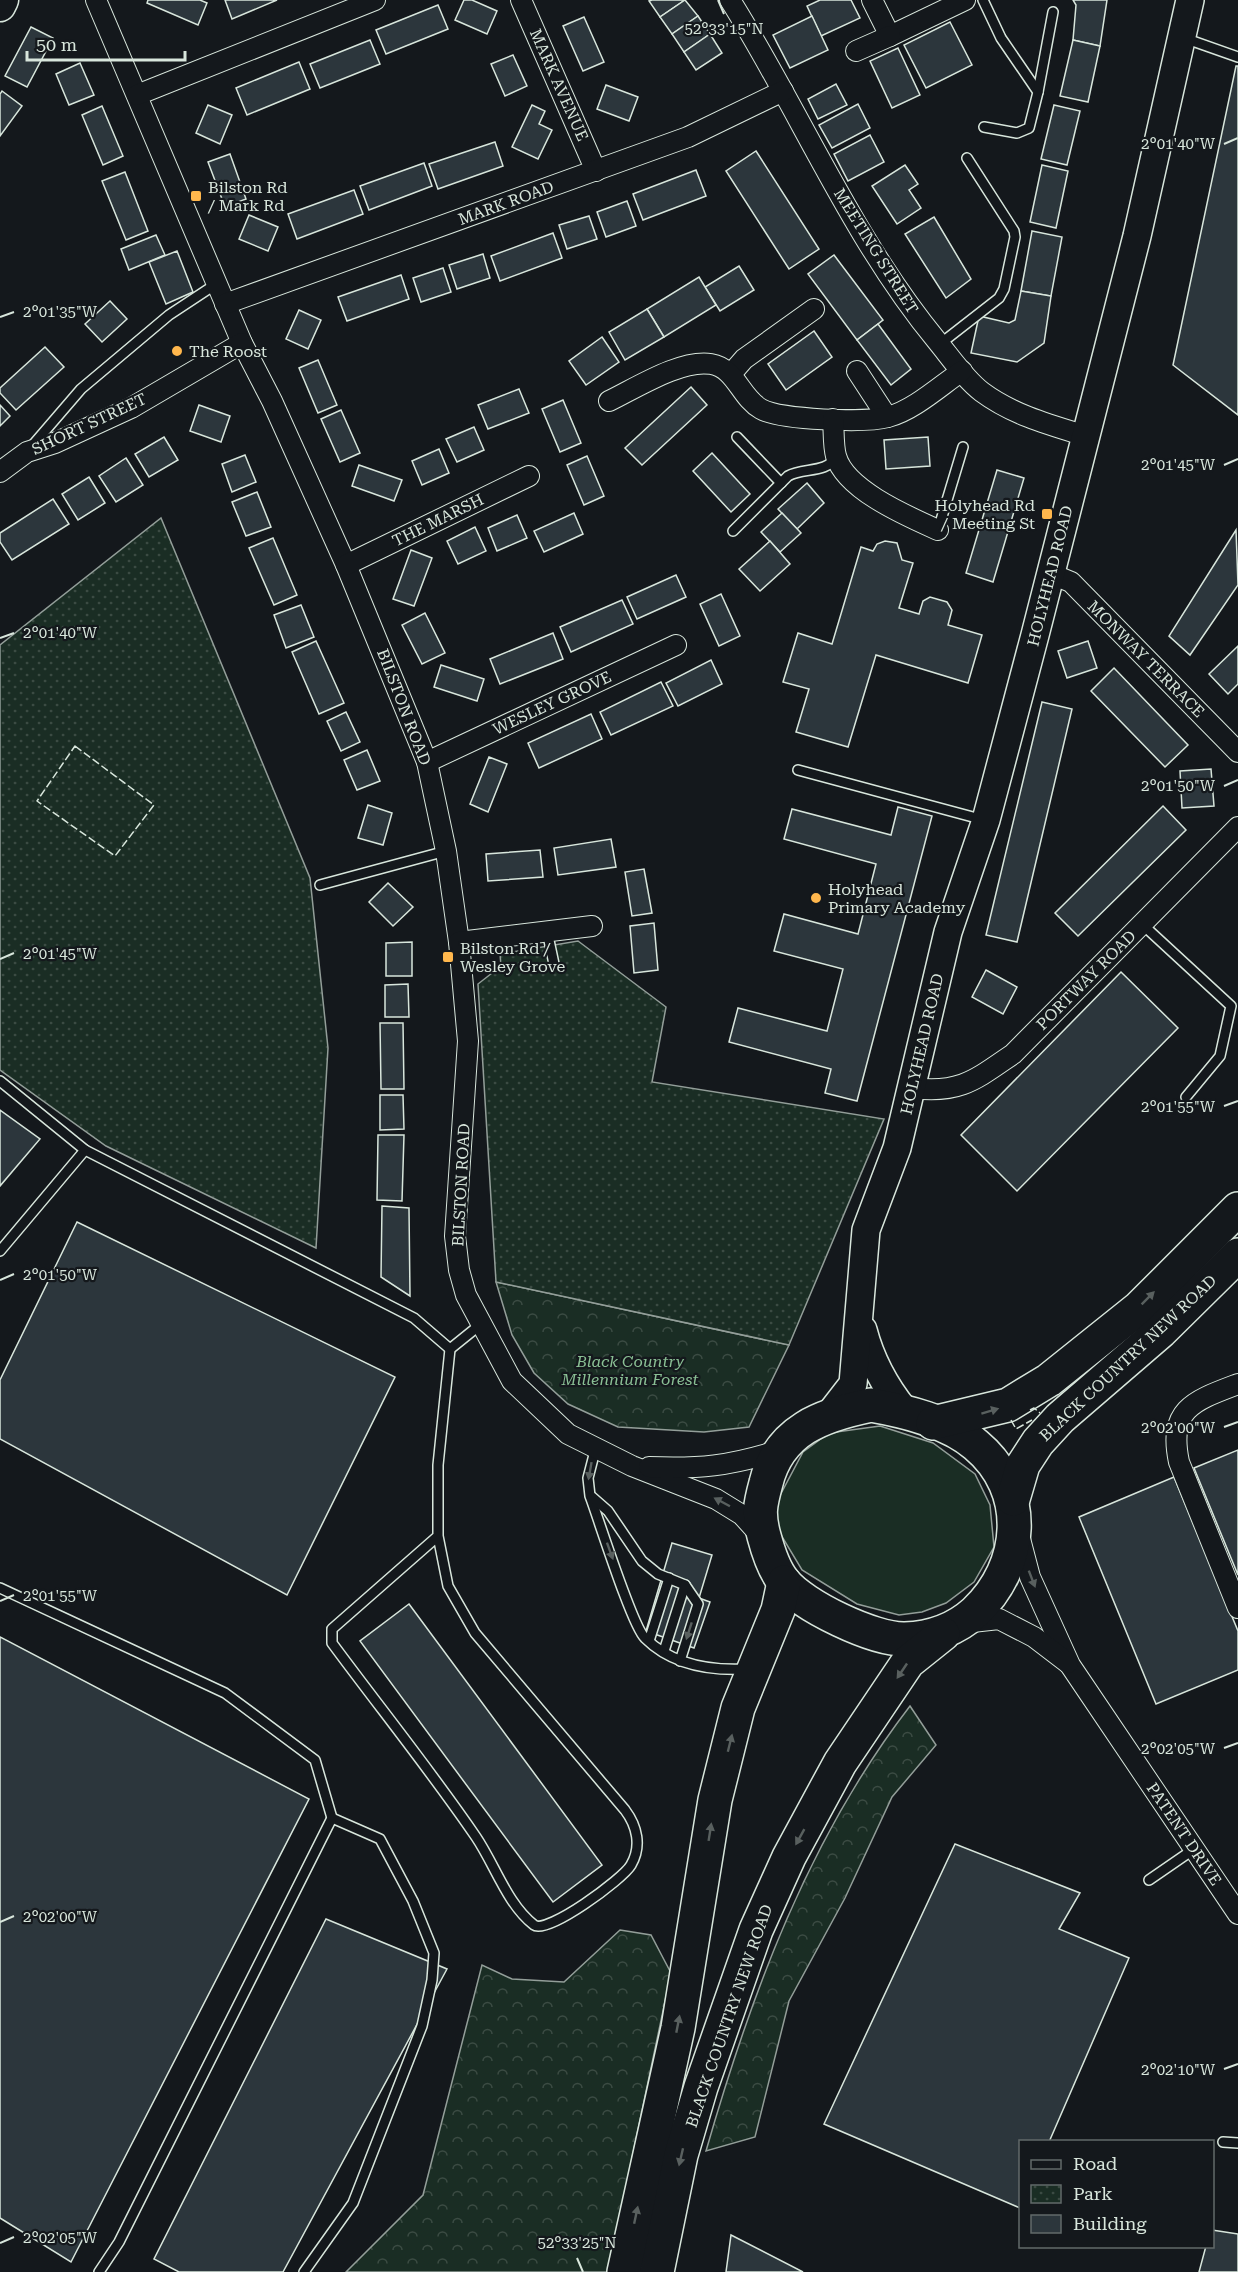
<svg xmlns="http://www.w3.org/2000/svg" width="1238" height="2272" viewBox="0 0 1238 2272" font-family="'Roboto Serif',serif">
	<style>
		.green { fill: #1a2d24; stroke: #939e99; stroke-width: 1.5 }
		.forest { fill: url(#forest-crowns); stroke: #939e99; stroke-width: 1.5 }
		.park { fill: url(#park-dots); stroke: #939e99; stroke-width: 1.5 }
		.building { fill: #2c363c; stroke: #d8e6dc; stroke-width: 1.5 }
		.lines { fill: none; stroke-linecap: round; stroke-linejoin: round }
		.lane-casing { stroke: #d8e6dc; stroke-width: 12 }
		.street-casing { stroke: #d8e6dc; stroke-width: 22 }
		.secondary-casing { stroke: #d8e6dc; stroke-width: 30 }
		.primary-casing { stroke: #d8e6dc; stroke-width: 33 }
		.highway-casing { stroke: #d8e6dc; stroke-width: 36 }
		.lane { stroke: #14181c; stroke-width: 9 }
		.street { stroke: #14181c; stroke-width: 20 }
		.secondary { stroke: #14181c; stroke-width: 27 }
		.primary { stroke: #14181c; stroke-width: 30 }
		.highway { stroke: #14181c; stroke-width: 33 }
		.fence { stroke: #d8e6dc; stroke-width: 1.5; stroke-dasharray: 8 3; stroke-linecap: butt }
		.oneway { fill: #59605f }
		.ticks { fill: none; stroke: #d8e6dc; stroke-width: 2 }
		.poi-dot { fill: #ffb74d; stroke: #14181c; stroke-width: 2 }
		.labels { text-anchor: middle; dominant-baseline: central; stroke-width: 4.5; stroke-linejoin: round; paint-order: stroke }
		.street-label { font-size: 16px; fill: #d8e6dc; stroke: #14181c }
		.poi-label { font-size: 16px; fill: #d8e6dc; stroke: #14181c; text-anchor: start }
		.park-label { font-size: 16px; font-style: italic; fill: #8ac095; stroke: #14181c }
		.ticks-label { font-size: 15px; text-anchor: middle; fill: #d8e6dc; stroke: #14181c; stroke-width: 4.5; stroke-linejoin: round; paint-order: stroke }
	</style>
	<defs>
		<pattern id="forest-crowns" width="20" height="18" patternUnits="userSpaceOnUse" patternTransform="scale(1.5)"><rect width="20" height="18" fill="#1a2d24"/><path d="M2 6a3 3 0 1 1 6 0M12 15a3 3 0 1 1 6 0" fill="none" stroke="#3b4b43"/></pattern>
		<pattern id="park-dots" width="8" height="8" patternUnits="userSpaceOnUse" patternTransform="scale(1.5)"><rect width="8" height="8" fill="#1a2d24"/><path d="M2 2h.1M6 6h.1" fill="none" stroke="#3b4b43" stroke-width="1.8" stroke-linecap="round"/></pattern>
	</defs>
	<rect width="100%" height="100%" fill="#14181c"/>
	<polygon class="green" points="880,1426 933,1443 975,1474 990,1505 994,1547 974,1582 946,1603 922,1612 899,1615 857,1604 802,1570 778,1530 776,1503 803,1452 829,1433"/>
	<g class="forest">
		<polygon points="496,1282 789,1345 749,1427 704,1432 618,1427 568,1404 534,1373 512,1335"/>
		<path d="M 910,1706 L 936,1745 L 892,1797 L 845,1898 L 789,2001 L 755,2137 L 706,2151 C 751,1994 809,1837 910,1706 Z"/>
		<polygon points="620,1930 651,1935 671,1973 608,2272 346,2272 423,2195 482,1965 512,1979 564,1982"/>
	</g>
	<g class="park">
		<polygon points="161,518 310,878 328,1048 316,1248 106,1146 0,1070 0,645"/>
		<polygon points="578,941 666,1007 652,1082 884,1119 789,1345 496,1282 478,984 501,966 500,954"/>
	</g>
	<g class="building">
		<polygon points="148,0 200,0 207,3 198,25 147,3"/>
		<polygon points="225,0 277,0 232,19"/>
		<polygon points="464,0 472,0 497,11 487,34 455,20"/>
		<polygon points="652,0 685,0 660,17 649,1"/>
		<polygon points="685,0 698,16 672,34 660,17"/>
		<polygon points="820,0 851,0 860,18 821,36 807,6"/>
		<polygon points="1073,0 1107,0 1100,46 1073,40 1076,5"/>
		<polygon points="438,5 448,29 386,54 376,30"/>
		<polygon points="698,16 710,34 684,52 672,34"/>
		<polygon points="812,16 828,50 790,68 773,35"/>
		<polygon points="584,17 604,62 583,71 563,26"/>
		<polygon points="950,22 972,65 926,88 904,45"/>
		<polygon points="31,27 53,38 27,87 5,76"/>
		<polygon points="710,34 722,53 696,70 684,52"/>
		<polygon points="370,40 380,64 320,88 310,64"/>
		<polygon points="1073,40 1100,46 1088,102 1060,96"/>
		<polygon points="898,48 920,95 892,108 870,61"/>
		<polygon points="513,55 527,86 505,96 491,64"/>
		<polygon points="299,62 310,89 247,115 236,88"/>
		<polygon points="80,63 94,95 69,105 56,74"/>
		<polygon points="1236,66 1238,66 1238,415 1173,365"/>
		<polygon points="836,84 847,105 818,119 808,99"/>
		<polygon points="606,85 638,97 629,121 597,109"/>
		<polygon points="2,91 22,106 0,136 0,94"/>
		<polygon points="858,104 870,128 832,148 819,125"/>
		<polygon points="208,105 232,115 220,144 196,133"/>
		<polygon points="532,105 545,111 539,124 552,130 538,159 512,147"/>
		<polygon points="1054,105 1080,111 1067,165 1041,159"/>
		<polygon points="102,106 123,156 103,165 82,115"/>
		<polygon points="870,135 884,162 848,181 834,154"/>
		<polygon points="495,142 503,166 438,189 429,164"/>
		<polygon points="756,151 819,249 789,269 726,171"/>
		<polygon points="230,154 246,199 225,207 208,162"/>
		<polygon points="424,163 432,186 369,210 360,186"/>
		<polygon points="905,165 918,184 909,190 921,208 897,224 872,186"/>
		<polygon points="1042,165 1068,171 1056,228 1030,222"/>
		<polygon points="696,170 706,196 643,220 633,194"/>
		<polygon points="125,172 148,231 126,240 102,181"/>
		<polygon points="354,190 363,214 297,239 288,214"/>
		<polygon points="627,201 636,226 606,237 597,212"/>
		<polygon points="249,215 278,227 268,251 239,239"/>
		<polygon points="589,216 597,239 567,249 559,225"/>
		<polygon points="934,217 971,279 946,298 905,234"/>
		<polygon points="1032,231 1062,237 1051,296 1021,291"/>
		<polygon points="553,233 562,258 500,281 491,256"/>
		<polygon points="156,235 165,255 129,270 121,249"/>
		<polygon points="177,251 193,292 166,304 149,262"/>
		<polygon points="483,254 490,278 457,289 449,265"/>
		<polygon points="834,255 883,320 857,340 808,274"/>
		<polygon points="739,266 754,290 720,311 705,287"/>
		<polygon points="443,268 451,292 421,302 413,278"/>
		<polygon points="401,275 409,299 347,321 338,297"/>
		<polygon points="699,277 716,305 664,337 647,309"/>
		<polygon points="1021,291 1051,296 1044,343 1017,362 971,353 979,316 1009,323 1015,320"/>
		<polygon points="110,301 127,319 102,342 85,324"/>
		<polygon points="647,309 664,337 625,360 609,332"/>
		<polygon points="299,310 321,320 308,349 286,339"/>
		<polygon points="878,324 911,369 891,385 857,340"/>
		<polygon points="814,331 832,357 786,390 768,364"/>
		<polygon points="602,337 619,362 586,385 569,361"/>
		<polygon points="45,347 64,367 16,410 0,393 0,388"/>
		<polygon points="318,360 337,405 318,413 299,368"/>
		<polygon points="691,387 707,405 642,465 625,448"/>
		<polygon points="519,389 529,413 488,429 478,405"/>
		<polygon points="563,400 581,443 560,452 542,409"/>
		<polygon points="0,405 10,416 0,426"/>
		<polygon points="199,405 230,416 221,442 190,431"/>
		<polygon points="341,410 360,453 340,462 321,419"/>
		<polygon points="474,427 484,450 457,462 446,439"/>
		<polygon points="164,437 178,460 149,477 135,454"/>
		<polygon points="928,437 930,466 886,469 884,440"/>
		<polygon points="439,449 449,473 422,485 412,461"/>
		<polygon points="712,453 750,494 731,512 693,471"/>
		<polygon points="245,455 256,482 232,492 222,464"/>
		<polygon points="587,456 604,496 584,505 567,465"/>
		<polygon points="126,458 143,485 116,502 99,476"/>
		<polygon points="359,465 402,480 394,501 352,486"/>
		<polygon points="997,470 1024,478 993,582 966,573"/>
		<polygon points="89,477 105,503 78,520 62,494"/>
		<polygon points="807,483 824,503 797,529 778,509"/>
		<polygon points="257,492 271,527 246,536 232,502"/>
		<polygon points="53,499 69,524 12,560 0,542 0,533"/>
		<polygon points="574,513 583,534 544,552 534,531"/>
		<polygon points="782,513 801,533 780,552 761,532"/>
		<polygon points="517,515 527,538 497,551 488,528"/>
		<polygon points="475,527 486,551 458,564 447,541"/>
		<polygon points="1236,530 1238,585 1190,655 1169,636"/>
		<polygon points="273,538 297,595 274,605 249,548"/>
		<polygon points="770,541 790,564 760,591 739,569"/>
		<polygon points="885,541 897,543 902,560 913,563 899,608 919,614 923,601 930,597 947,602 952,610 948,625 982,635 968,683 876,655 848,747 796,732 809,689 783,682 798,633 832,644 861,547 873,551 877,544"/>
		<polygon points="411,550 432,558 414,606 393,599"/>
		<polygon points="676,575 686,597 637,619 627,597"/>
		<polygon points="721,594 740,636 719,646 700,604"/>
		<polygon points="622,600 633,624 571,652 560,627"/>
		<polygon points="301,605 314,637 286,648 274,615"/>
		<polygon points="425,613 445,653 422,664 402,625"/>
		<polygon points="553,633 563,659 500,684 490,659"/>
		<polygon points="316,641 344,703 319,714 292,652"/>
		<polygon points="1088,641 1097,668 1067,678 1058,651"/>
		<polygon points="1238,646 1238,684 1228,694 1209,674"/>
		<polygon points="711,660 722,684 678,706 666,683"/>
		<polygon points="441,665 484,679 477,701 434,687"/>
		<polygon points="1114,668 1188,745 1165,767 1091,691"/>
		<polygon points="661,682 673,706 611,735 600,712"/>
		<polygon points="1042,702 1072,709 1017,942 986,935"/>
		<polygon points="346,712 360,742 341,751 327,721"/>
		<polygon points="591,714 602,739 539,768 528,743"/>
		<polygon points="367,750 380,781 357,790 344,760"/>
		<polygon points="489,757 507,764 488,812 470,804"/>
		<polygon points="1211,769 1214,806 1182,808 1180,771"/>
		<polygon points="368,805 392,813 383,845 358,838"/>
		<polygon points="1163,806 1186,830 1078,936 1055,913"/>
		<polygon points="898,807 932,816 857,1101 825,1093 831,1069 729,1042 738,1008 827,1031 843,969 774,951 784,914 858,934 876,864 784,839 792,809 891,835"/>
		<polygon points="611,839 616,867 558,875 554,848"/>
		<polygon points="540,850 543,877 488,881 486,854"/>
		<polygon points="644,869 652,913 632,916 625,872"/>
		<polygon points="388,883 413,907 393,926 369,902"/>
		<polygon points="654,923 658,970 634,973 630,926"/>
		<polygon points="412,942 412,976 386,976 386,943"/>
		<polygon points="986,970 1017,987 1003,1014 972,997"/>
		<polygon points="1121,972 1178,1028 1017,1191 961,1135"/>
		<polygon points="408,984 409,1017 385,1017 385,985"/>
		<polygon points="380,1023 403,1023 404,1089 381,1089"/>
		<polygon points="380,1095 403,1095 404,1129 380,1130"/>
		<polygon points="0,1110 40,1139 0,1186"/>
		<polygon points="378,1135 404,1135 402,1201 377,1200"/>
		<polygon points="382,1206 409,1208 410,1296 381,1277"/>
		<polygon points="77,1222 395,1377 287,1595 0,1439 0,1380"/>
		<polygon points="1238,1450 1238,1575 1194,1468"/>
		<polygon points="1174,1477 1238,1631 1238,1670 1156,1704 1079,1517"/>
		<polygon points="672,1543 712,1555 699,1598 710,1602 694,1648 646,1631"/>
		<polygon points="409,1604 602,1865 553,1902 360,1641"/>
		<polygon points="0,1637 309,1799 71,2262 0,2218"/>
		<polygon points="955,1844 1080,1893 1059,1929 1129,1958 1049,2142 1020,2142 1020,2208 824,2124"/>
		<polygon points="326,1919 447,1969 283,2272 179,2272 154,2259"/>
		<polygon points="1212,2230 1238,2234 1238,2272 1199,2272 1206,2246 1212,2246"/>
		<polygon points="731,2235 803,2272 726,2272"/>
	</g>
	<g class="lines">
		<defs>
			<g id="lane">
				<polyline points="983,0 1001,38 1038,92 1029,128 1017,133 984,127"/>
				<polyline points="1184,38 1238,57"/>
				<polyline points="1038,92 1053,12"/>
				<polyline points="940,344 999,298 1004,289 1015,237 1014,231 967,158"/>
				<polyline points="737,437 781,483"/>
				<polyline points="32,446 81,389 169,315 216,284"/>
				<polyline points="938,530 963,447"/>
				<path d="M 733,531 L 788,476 C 803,467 826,474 836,457"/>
				<polyline points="798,770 984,820"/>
				<polyline points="320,885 446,851"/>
				<polyline points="1142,924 1231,1006 1220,1056 1186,1097"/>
				<polyline points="547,931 554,964"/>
				<polyline points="0,1081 85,1150"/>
				<polyline points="0,1251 85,1150 414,1318 450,1349 481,1324"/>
				<path d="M 596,1447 L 588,1478 L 590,1496 C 599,1520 632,1626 645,1638 C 672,1665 710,1671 747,1669"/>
				<polyline points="592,1497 608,1511 642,1561 658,1574 685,1585 698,1604 680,1661"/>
				<path d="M 438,1536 L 448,1586 L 475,1633 L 625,1810 C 637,1826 642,1846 631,1865 C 623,1879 547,1935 534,1925 C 507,1904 495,1865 476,1837 C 431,1771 380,1708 332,1643 L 332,1629 L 438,1536 L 438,1465 L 450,1349"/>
				<polyline points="0,1588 225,1693 315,1760 332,1818"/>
				<polyline points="649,1641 669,1578"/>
				<polyline points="664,1651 685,1585"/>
				<polyline points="1149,1880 1194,1849"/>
				<polyline points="1223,2142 1238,2143"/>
				<polyline points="99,2272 119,2242 332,1818 380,1839 413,1901 434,1953 432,1980 422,2026 353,2203 304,2272"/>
			</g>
			<g id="street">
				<polyline points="96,0 242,343 272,401 346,565 427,762 446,851 459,942 468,1041 455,1236 459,1270 466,1295 512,1381 568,1434 632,1466 716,1499 742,1515 761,1536"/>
				<polyline points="521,0 596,171"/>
				<path d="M 730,0 C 801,113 852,238 937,341 C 951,358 965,379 982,392 C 1013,415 1050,425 1086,436"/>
				<polyline points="872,0 890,36 965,0"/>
				<polyline points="856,51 890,36"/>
				<polyline points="137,95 375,0"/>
				<polyline points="225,304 688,137 783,91"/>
				<polyline points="857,371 887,417"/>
				<polyline points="731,374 744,359 814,309"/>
				<path d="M 609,401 C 636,388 681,359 711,364 C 736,368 740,397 761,409 C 780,420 866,423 888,417 C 914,410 940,386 962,371"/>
				<path d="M 833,419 C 834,430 833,445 836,456 C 845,490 909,517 938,530"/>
				<polyline points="0,472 27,452 55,443 131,408 242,343"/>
				<polyline points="346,565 529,476"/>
				<polyline points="1049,573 1071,582 1238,752"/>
				<polyline points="427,762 676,645"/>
				<polyline points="459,942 592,926"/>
				<path d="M 912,1088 C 960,1094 975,1080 1013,1054 L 1238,827"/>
				<path d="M 1238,1384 C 1193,1401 1168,1409 1179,1462 L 1238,1608"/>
				<path d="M 649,1467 C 700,1469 729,1466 777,1451"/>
				<polyline points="1019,1535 1030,1577 1070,1665 1238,1914"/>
				<polyline points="963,1623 999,1619 1034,1637 1068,1663"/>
			</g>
			<g id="secondary">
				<path d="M 863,1330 C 871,1361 884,1385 904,1410"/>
				<polyline points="829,1415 853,1384 866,1230 897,1148 948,932 986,820 1035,635 1137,236 1190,0"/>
			</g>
			<polyline id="primary" points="0,6 3,0"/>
			<g id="highway">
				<path d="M 871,1405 C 905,1411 948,1421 976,1445 C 1030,1490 1024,1566 975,1612 C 955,1630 932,1638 905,1639 C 874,1640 803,1606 784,1582 C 774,1570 768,1551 764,1536 C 758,1514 760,1505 766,1483 C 779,1430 822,1415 871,1405 Z"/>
				<polyline points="933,1423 1008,1405 1049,1380 1139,1308 1238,1209"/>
				<polyline points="1013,1499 1023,1465 1038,1442 1060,1418 1161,1331 1238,1255"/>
				<polyline points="624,2272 678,2028 715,1800 738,1708 778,1610 784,1582"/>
				<polyline points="657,2272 681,2155 701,2087 756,1930 789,1857 840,1763 908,1662 943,1634"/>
			</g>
		</defs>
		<use href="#lane" class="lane-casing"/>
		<use href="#street" class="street-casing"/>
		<use href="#secondary" class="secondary-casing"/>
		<use href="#primary" class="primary-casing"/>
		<use href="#highway" class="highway-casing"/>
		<use href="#lane" class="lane"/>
		<use href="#street" class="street"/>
		<use href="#secondary" class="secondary"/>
		<use href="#primary" class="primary"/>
		<use href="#highway" class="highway"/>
		<g class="fence">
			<polygon points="75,746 154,805 115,856 37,801"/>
			<polyline points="1030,1410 1034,1408 1040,1413"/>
			<polyline points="1011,1420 1016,1429 1032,1420"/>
		</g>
	</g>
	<defs><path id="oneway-solid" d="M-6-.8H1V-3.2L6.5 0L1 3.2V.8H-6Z" transform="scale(1.5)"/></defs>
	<g class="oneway">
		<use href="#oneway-solid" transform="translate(1148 1298) rotate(-45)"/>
		<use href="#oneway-solid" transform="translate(990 1411) rotate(-17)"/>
		<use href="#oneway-solid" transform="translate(590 1471) rotate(100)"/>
		<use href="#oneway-solid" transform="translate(722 1502) rotate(-152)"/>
		<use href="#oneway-solid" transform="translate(610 1551) rotate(70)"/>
		<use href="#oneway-solid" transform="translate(1032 1579) rotate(69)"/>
		<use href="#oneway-solid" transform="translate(689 1631) rotate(108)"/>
		<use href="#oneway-solid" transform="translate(902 1671) rotate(124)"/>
		<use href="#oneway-solid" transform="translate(730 1743) rotate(-76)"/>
		<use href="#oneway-solid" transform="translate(710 1832) rotate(-81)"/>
		<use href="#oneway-solid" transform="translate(800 1837) rotate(119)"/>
		<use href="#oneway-solid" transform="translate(678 2024) rotate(-79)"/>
		<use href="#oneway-solid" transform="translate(681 2157) rotate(103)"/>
		<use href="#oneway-solid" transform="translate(636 2215) rotate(-78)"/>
	</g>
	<path class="ticks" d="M 718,0 L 724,14M 1224,144 L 1238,138M 0,317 L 14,312M 1224,465 L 1238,459M 0,638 L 14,633M 1224,786 L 1238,780M 0,959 L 14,953M 1224,1106 L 1238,1101M 0,1280 L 14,1274M 1224,1427 L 1238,1422M 0,1601 L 14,1595M 1224,1748 L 1238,1743M 0,1922 L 14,1916M 1224,2069 L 1238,2064M 0,2243 L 14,2237M 577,2258 L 583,2272"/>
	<g class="poi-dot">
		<rect x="190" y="190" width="12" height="12" rx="3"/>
		<circle cx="177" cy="351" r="6"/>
		<rect x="1041" y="508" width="12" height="12" rx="3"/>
		<circle cx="816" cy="898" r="6"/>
		<rect x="442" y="951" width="12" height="12" rx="3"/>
	</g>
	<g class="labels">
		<g class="street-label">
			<text transform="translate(559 85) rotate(66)">MARK AVENUE</text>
			<text transform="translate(506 203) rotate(-20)">MARK ROAD</text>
			<text transform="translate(876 251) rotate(58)">MEETING STREET</text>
			<text transform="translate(89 424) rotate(-25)">SHORT STREET</text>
			<text transform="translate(438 520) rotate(-26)">THE MARSH</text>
			<text transform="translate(1050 576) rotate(-76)">HOLYHEAD ROAD</text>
			<text transform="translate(1146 659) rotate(45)">MONWAY TERRACE</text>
			<text transform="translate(552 703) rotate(-25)">WESLEY GROVE</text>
			<text transform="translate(404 707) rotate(69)">BILSTON ROAD</text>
			<text transform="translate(1086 980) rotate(-45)">PORTWAY ROAD</text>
			<text transform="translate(922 1044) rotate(-77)">HOLYHEAD ROAD</text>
			<text transform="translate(461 1185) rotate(-87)">BILSTON ROAD</text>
			<text transform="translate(1128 1358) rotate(-43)">BLACK COUNTRY NEW ROAD</text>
			<text transform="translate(1184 1834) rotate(56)">PATENT DRIVE</text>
			<text transform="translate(729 2016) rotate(-71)">BLACK COUNTRY NEW ROAD</text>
		</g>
		<g class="poi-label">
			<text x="208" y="187">Bilston Rd<tspan x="208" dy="18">/ Mark Rd</tspan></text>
			<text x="189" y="351">The Roost</text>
			<text x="1035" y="505" text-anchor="end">Holyhead Rd<tspan x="1035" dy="18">/ Meeting St</tspan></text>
			<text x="828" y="889">Holyhead<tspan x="828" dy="18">Primary Academy</tspan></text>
			<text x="460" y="948">Bilston Rd /<tspan x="460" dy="18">Wesley Grove</tspan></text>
		</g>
		<g class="park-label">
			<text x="630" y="1361">Black Country<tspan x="630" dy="18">Millennium Forest</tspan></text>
		</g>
	</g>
	<g class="ticks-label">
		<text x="724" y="34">52°33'15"N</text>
		<text x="1178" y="149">2°01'40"W</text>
		<text x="60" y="317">2°01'35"W</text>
		<text x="1178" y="470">2°01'45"W</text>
		<text x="60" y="638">2°01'40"W</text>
		<text x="1178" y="791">2°01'50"W</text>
		<text x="60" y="959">2°01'45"W</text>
		<text x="1178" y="1112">2°01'55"W</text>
		<text x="60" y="1280">2°01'50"W</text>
		<text x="1178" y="1433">2°02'00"W</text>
		<text x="60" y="1601">2°01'55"W</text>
		<text x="1178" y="1754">2°02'05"W</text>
		<text x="60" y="1922">2°02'00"W</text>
		<text x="1178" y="2075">2°02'10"W</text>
		<text x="60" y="2243">2°02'05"W</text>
		<text x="577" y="2248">52°33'25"N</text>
	</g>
	<rect x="1019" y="2140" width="195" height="108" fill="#14181c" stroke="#626a69" stroke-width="1.5"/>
	<rect x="1031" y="2160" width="30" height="9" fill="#14181c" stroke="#626a69" stroke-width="1.5"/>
	<text x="1073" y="2170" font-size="18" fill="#d8e6dc">Road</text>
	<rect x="1031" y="2185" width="30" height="18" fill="url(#park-dots)" stroke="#626a69" stroke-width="1.5"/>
	<text x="1073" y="2200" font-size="18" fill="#d8e6dc">Park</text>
	<rect x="1031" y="2215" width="30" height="18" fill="#2c363c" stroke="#626a69" stroke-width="1.5"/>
	<text x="1073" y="2230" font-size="18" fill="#d8e6dc">Building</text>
	<path d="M27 51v9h158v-9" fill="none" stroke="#d8e6dc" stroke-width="3"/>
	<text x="36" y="51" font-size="18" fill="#d8e6dc" stroke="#14181c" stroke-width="4.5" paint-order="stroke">50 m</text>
</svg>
